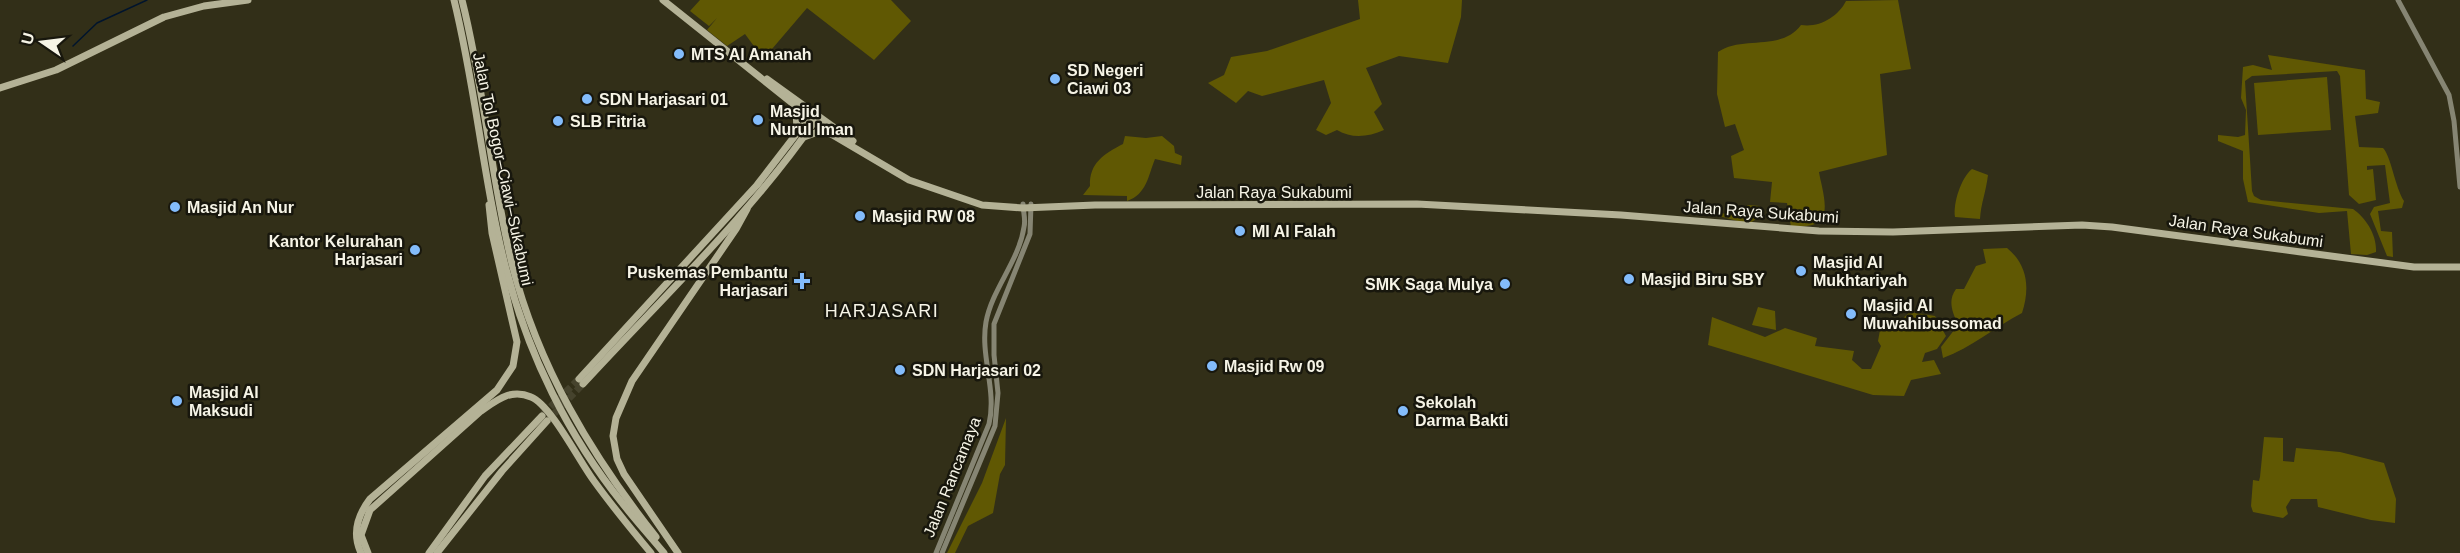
<svg xmlns="http://www.w3.org/2000/svg" width="2460" height="553" viewBox="0 0 2460 553" font-family="Helvetica,sans-serif">
	<style>
		.green { fill: #605803 }
		.lines { fill: none; stroke-linecap: round; stroke-linejoin: round }
		.stream { stroke: #00142d; stroke-width: 1.5 }
		.highway-tunnel { stroke: #46432d; stroke-width: 7; stroke-dasharray: 7 3.5; stroke-linecap: butt }
		.secondary { stroke: #868573; stroke-width: 5 }
		.highway { stroke: #b4b296; stroke-width: 7 }
		.poi-dot { fill: #83bcfb; stroke: #18170d; stroke-width: 2 }
		.labels { text-anchor: middle; dominant-baseline: central; stroke-width: 5; stroke-linejoin: round; paint-order: stroke }
		.poi-label { font-size: 16px; font-weight: bold; fill: #f6f4e6; stroke: #18170d; text-anchor: start }
		.street-label { font-size: 16px; fill: #f6f4e6; stroke: #18170d }
		.neighbourhood-label { font-size: 18px; letter-spacing: 1.5px; fill: #f6f4e6; stroke: #18170d }
	</style>
	<rect width="100%" height="100%" fill="#322f18"/>
	<g class="green">
		<polygon points="700,0 891,0 911,21 874,60 807,8 766,56 762,57 745,34 727,46 707,30 717,18 709,26 690,11"/>
		<path d="M 1358,0 L 1462,0 L 1461,17 L 1448,63 L 1399,56 L 1366,68 L 1382,104 L 1374,112 L 1384,130 C 1368,137 1352,139 1337,130 L 1326,135 L 1316,130 L 1331,103 L 1324,80 L 1262,96 L 1248,91 L 1236,103 L 1208,83 L 1224,75 L 1231,57 L 1267,51 L 1360,19 Z"/>
		<path d="M 1898,0 L 1911,69 L 1880,74 L 1887,155 L 1819,172 C 1821,186 1833,218 1815,224 C 1808,227 1799,226 1791,227 L 1787,203 L 1770,202 L 1772,182 L 1734,178 L 1731,156 L 1744,150 L 1735,124 L 1725,127 L 1717,94 L 1718,52 C 1743,35 1781,52 1801,25 C 1819,28 1838,17 1846,1 Z"/>
		<path d="M 2268,55 L 2365,70 L 2366,99 L 2380,102 L 2378,113 L 2355,116 L 2359,147 L 2383,148 C 2391,156 2395,187 2404,201 L 2402,208 L 2378,211 L 2381,231 L 2392,232 L 2393,257 L 2387,256 L 2370,214 L 2374,207 L 2390,203 L 2385,165 L 2367,166 L 2367,170 L 2373,169 L 2376,200 L 2359,204 L 2349,195 L 2340,76 L 2337,71 L 2252,76 L 2245,81 L 2252,191 L 2254,196 L 2261,200 L 2353,209 C 2366,218 2377,235 2376,252 L 2367,255 L 2351,254 L 2347,211 L 2319,213 L 2248,202 L 2243,179 L 2243,151 L 2218,141 L 2218,135 L 2238,137 L 2245,135 L 2246,110 L 2241,98 L 2243,67 L 2253,65 L 2272,70 Z"/>
		<polygon points="2327,77 2331,130 2258,135 2254,83"/>
		<path d="M 1125,136 L 1146,138 L 1162,136 L 1174,146 L 1175,153 L 1182,156 L 1181,165 L 1155,159 C 1148,176 1147,194 1127,201 L 1127,196 L 1083,195 L 1090,186 C 1089,163 1104,154 1123,144 Z"/>
		<path d="M 1972,169 L 1988,175 C 1986,192 1981,203 1980,219 L 1955,217 C 1953,203 1961,178 1972,169 Z"/>
		<polygon points="1747,205 1760,206 1760,217 1748,224 1719,216 1720,213 1741,216"/>
		<path d="M 2007,248 C 2028,265 2030,289 2022,313 C 1995,327 1971,348 1943,358 L 1941,347 L 1958,325 C 1953,313 1947,301 1956,289 L 1964,289 L 1976,266 L 1986,263 L 1983,249 Z"/>
		<polygon points="1758,307 1775,311 1776,330 1752,325"/>
		<polygon points="1910,312 1935,316 1946,336 1937,349 1925,353 1922,362 1934,360 1941,374 1911,380 1904,396 1873,395 1708,345 1712,317 1765,337 1785,328 1817,338 1815,346 1854,351 1852,360 1862,369 1871,369 1881,346 1878,341 1880,330 1893,327"/>
		<polygon points="1006,418 1005,465 1000,474 993,513 968,526 955,553 947,553 982,483"/>
		<polygon points="2264,437 2283,438 2283,461 2294,462 2296,448 2340,452 2384,463 2396,499 2395,523 2371,520 2318,507 2317,499 2291,499 2286,507 2288,514 2283,518 2253,512 2251,506 2253,480 2259,481 2260,477"/>
	</g>
	<g class="lines">
		<polyline class="stream" points="73,46 97,23 147,0"/>
		<g class="highway-tunnel">
			<polyline points="543,414 579,379"/>
			<polyline points="547,421 583,384"/>
		</g>
		<g class="secondary">
			<polyline points="2398,0 2449,95 2454,121 2460,187"/>
			<path d="M 936,553 L 989,424 C 997,390 980,356 986,322 C 992,289 1019,261 1024,227 C 1026,219 1023,212 1023,204"/>
			<polyline points="942,553 995,426 998,393 994,355 994,324 1030,234 1031,204"/>
		</g>
		<g class="highway">
			<path d="M 454,0 C 476,89 483,180 506,269 C 528,354 568,436 623,504 C 636,521 651,537 664,553"/>
			<path d="M 462,0 C 484,87 491,177 512,264 C 538,366 591,455 656,537"/>
			<polyline points="663,0 831,134 909,180 982,205 1023,208 1095,205 1417,204 1621,215 1819,231 1893,232 2082,225 2112,227 2414,267 2460,267"/>
			<polyline points="767,79 853,141"/>
			<polyline points="0,88 56,70 164,17 204,6 248,0"/>
			<polyline points="796,107 797,133"/>
			<polyline points="804,137 818,132 831,134"/>
			<polyline points="579,379 757,185 811,115"/>
			<path d="M 583,384 C 662,298 751,214 817,118"/>
			<path d="M 361,553 C 352,534 357,516 370,499 L 497,390 L 513,366 L 517,342 L 492,233 L 489,205"/>
			<path d="M 368,553 L 361,535 L 370,510 L 481,411 C 497,400 511,388 531,397 C 551,405 579,461 594,481 C 612,506 631,529 651,553"/>
			<polyline points="429,553 485,476 542,416"/>
			<polyline points="437,553 502,471 547,421"/>
			<polyline points="678,553 624,474 617,459 613,436 616,418 632,381 736,229 747,209"/>
		</g>
	</g>
	<g class="poi-dot">
		<circle cx="679" cy="54" r="6"/>
		<circle cx="1055" cy="79" r="6"/>
		<circle cx="587" cy="99" r="6"/>
		<circle cx="758" cy="120" r="6"/>
		<circle cx="558" cy="121" r="6"/>
		<circle cx="175" cy="207" r="6"/>
		<circle cx="860" cy="216" r="6"/>
		<circle cx="1240" cy="231" r="6"/>
		<circle cx="415" cy="250" r="6"/>
		<circle cx="1801" cy="271" r="6"/>
		<circle cx="1629" cy="279" r="6"/>
		<path d="M799 272h6v6h6v6h-6v6h-6v-6h-6v-6h6z"/>
		<circle cx="1505" cy="284" r="6"/>
		<circle cx="1851" cy="314" r="6"/>
		<circle cx="1212" cy="366" r="6"/>
		<circle cx="900" cy="370" r="6"/>
		<circle cx="177" cy="401" r="6"/>
		<circle cx="1403" cy="411" r="6"/>
	</g>
	<g class="labels">
		<g class="poi-label">
			<text x="691" y="54">MTS Al Amanah</text>
			<text x="1067" y="70">SD Negeri<tspan x="1067" dy="18">Ciawi 03</tspan></text>
			<text x="599" y="99">SDN Harjasari 01</text>
			<text x="770" y="111">Masjid<tspan x="770" dy="18">Nurul Iman</tspan></text>
			<text x="570" y="121">SLB Fitria</text>
			<text x="187" y="207">Masjid An Nur</text>
			<text x="872" y="216">Masjid RW 08</text>
			<text x="1252" y="231">MI Al Falah</text>
			<text x="403" y="241" text-anchor="end">Kantor Kelurahan<tspan x="403" dy="18">Harjasari</tspan></text>
			<text x="1813" y="262">Masjid Al<tspan x="1813" dy="18">Mukhtariyah</tspan></text>
			<text x="788" y="272" text-anchor="end">Puskemas Pembantu<tspan x="788" dy="18">Harjasari</tspan></text>
			<text x="1641" y="279">Masjid Biru SBY</text>
			<text x="1493" y="284" text-anchor="end">SMK Saga Mulya</text>
			<text x="1863" y="305">Masjid Al<tspan x="1863" dy="18">Muwahibussomad</tspan></text>
			<text x="1224" y="366">Masjid Rw 09</text>
			<text x="912" y="370">SDN Harjasari 02</text>
			<text x="189" y="392">Masjid Al<tspan x="189" dy="18">Maksudi</tspan></text>
			<text x="1415" y="402">Sekolah<tspan x="1415" dy="18">Darma Bakti</tspan></text>
		</g>
		<g class="street-label">
			<text transform="translate(503 169) rotate(78)">Jalan Tol Bogor–Ciawi–Sukabumi</text>
			<text x="1274" y="192">Jalan Raya Sukabumi</text>
			<text transform="translate(1761 212) rotate(4)">Jalan Raya Sukabumi</text>
			<text transform="translate(2246 231) rotate(8)">Jalan Raya Sukabumi</text>
			<text transform="translate(952 477) rotate(-68)">Jalan Rancamaya</text>
		</g>
		<g class="neighbourhood-label">
			<text x="882" y="311">HARJASARI</text>
		</g>
	</g>
	<g transform="translate(42 42) rotate(284)" stroke="#18170d" stroke-width="4.5" paint-order="stroke">
	<path d="M0-4.5L10 22L0 15L-10 22Z" fill="#f6f4e6"/>
	<text y="-9" font-size="16" font-weight="bold" text-anchor="middle" fill="#f6f4e6">U</text>
	</g>
</svg>
